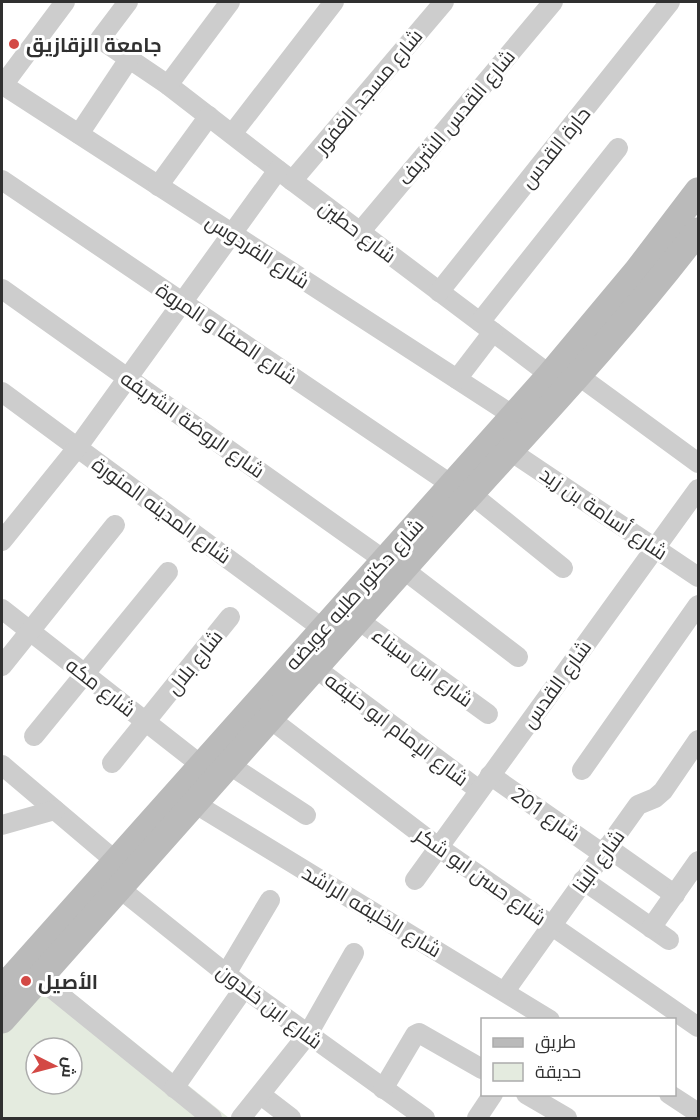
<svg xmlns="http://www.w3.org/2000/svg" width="700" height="1120" viewBox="0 0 700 1120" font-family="'Open Sans',Cairo,sans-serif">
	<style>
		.green { fill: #e4ebdf; fill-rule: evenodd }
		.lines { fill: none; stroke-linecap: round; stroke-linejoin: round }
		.street { stroke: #cdcdcd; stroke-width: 20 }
		.secondary { stroke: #bababa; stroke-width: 27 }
		.poi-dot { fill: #d34945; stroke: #fff; stroke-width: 2 }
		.labels { text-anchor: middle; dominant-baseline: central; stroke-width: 6; stroke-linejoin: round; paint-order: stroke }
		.poi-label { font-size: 20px; font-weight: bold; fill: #303030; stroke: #fff; text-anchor: start }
		.street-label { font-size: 20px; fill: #303030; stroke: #fff }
	</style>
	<rect width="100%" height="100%" fill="#fff"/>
	<path class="green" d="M 48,973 L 229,1118 L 2,1118 L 2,1027 ZM 36,1048 L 72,1048 L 72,1084 L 36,1084 Z"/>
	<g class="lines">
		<g class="street">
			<polyline points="65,2 3,85 514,416"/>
			<polyline points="128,2 100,39 168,85 278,170 550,375"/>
			<polyline points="168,85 230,2"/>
			<polyline points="79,134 129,59"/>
			<polyline points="232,134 334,2"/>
			<polyline points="2,180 452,485"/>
			<polyline points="292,181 444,2"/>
			<polyline points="158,186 209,116"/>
			<polyline points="360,232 553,2"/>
			<polyline points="2,289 384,560"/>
			<polyline points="439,292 670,2"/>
			<polyline points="480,322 618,148"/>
			<polyline points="579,376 698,463"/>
			<polyline points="457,379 493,332"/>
			<polyline points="2,392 323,629"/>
			<polyline points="509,450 698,577"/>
			<polyline points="470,493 563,568"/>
			<polyline points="2,541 77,448 278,170"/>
			<polyline points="403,569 518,657"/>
			<polyline points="2,609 201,765"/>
			<polyline points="357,619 488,714"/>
			<polyline points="2,666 115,525"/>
			<polyline points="314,667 479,790"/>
			<polyline points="269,718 438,847 698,1027"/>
			<polyline points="34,736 168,572"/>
			<polyline points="112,763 230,617"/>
			<polyline points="228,764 306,815"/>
			<polyline points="2,765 126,870"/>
			<polyline points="582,770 698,605"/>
			<polyline points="490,775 603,854"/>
			<polyline points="194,803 550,1020"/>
			<polyline points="2,825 55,810"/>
			<polyline points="607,847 675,895"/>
			<polyline points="415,880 698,489"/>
			<polyline points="583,880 669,940"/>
			<polyline points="119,888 244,988 425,1118"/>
			<polyline points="651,928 698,861"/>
			<polyline points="226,974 270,900"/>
			<polyline points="39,978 212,1118"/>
			<polyline points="505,991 638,805 655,798 663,791 698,740"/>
			<polyline points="174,1088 244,988"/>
			<polyline points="383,1089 415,1035 419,1033 482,1069"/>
			<polyline points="526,1094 567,1118"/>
			<polyline points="669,1094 698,1113"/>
			<polyline points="261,1095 291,1118"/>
			<polyline points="241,1118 308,1034 354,953"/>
			<polyline points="477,1118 493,1094"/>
		</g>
		<g class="secondary">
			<polyline points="2,989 550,375 637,271 698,191"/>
			<path d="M 2,1020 C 143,861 285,701 427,542 C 519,439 615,340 698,231"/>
		</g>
	</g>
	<g class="poi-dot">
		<circle cx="14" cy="44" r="6"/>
		<circle cx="26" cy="981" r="6"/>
	</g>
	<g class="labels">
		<g class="poi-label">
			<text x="26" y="44">جامعة الزقازيق</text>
			<text x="38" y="981">الأصيل</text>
		</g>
		<g class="street-label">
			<text transform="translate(368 91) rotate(-50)">شارع مسجد الغفور</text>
			<text transform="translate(456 117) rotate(-50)">شارع القدس الشريف</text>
			<text transform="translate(555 147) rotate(-51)">حارة القدس</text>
			<text transform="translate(358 231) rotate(37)">شارع حطين</text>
			<text transform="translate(258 251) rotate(33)">شارع الفردوس</text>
			<text transform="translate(227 333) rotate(34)">شارع الصفا و المروة</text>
			<text transform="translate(193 424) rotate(35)">شارع الروضة الشريفه</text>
			<text transform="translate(162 510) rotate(36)">شارع المدينه المنورة</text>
			<text transform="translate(604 513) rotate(34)">شارع أسامة بن زيد</text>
			<text transform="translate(354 594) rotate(-48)">شارع دكتور طلبه عويضه</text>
			<text transform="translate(194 662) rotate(-51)">شارع بلال</text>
			<text transform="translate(423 667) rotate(36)">شارع ابن سيناء</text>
			<text transform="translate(556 684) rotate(-54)">شارع القدس</text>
			<text transform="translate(101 687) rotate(38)">شارع مكه</text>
			<text transform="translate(397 729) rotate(37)">شارع الإمام ابو حنيفه</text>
			<text transform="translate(546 814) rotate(35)">شارع 201</text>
			<text transform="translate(598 861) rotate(-54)">شارع البنا</text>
			<text transform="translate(481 876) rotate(35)">شارع حسن ابو شكر</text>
			<text transform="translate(372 911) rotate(31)">شارع الخليفه الراشد</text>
			<text transform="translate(270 1006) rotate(37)">شارع ابن خلدون</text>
		</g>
	</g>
	<rect width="700" height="1120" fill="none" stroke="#303030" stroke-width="6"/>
	<rect x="481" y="1018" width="195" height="78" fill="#ffffff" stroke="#acacac" stroke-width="1.5"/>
	<rect x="493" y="1038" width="30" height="9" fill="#bababa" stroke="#acacac" stroke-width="1.5"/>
	<text x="535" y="1048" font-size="18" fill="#303030">طريق</text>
	<rect x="493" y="1063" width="30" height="18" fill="#e4ebdf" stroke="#acacac" stroke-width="1.5"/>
	<text x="535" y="1078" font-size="18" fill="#303030">حديقة</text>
	<g transform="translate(54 1066) rotate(96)"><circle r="28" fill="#ffffff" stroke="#acacac" stroke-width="1.5"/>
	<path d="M0-4.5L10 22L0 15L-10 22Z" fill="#d34945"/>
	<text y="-9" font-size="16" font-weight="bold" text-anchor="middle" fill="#303030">ش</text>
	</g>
</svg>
